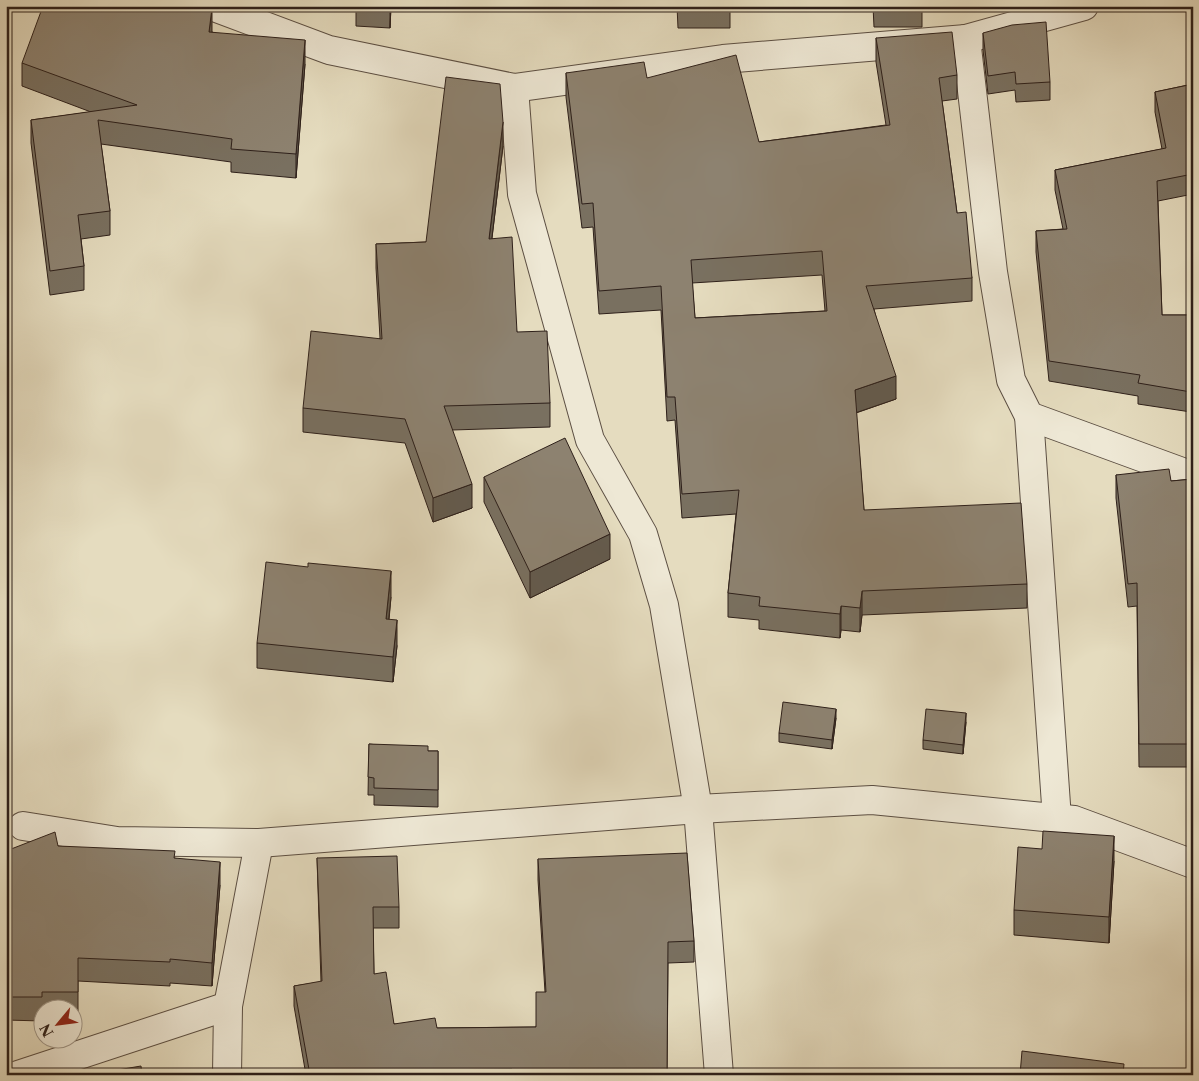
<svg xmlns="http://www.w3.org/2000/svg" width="1199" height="1081" viewBox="0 0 1199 1081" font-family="'Libre Caslon Text',serif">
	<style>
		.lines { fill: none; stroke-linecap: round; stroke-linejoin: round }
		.minor-casing { stroke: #5c4f43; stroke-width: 30 }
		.minor { stroke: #eee8d5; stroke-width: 28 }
		.wall { fill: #797060; stroke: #2e201a; fill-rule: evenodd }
		.shaded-wall { fill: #635b4e; stroke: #2e201a }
		.building { fill: #8d8270; stroke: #2e201a; fill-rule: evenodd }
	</style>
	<rect width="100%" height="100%" fill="#e5dcbf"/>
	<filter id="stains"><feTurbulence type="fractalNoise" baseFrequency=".004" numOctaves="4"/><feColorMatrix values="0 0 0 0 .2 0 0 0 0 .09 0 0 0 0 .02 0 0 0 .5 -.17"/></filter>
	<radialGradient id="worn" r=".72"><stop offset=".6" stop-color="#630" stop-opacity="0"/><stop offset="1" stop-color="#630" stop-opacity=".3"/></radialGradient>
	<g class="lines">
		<defs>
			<g id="minor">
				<polyline points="211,6 329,50 514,88 723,59 966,39 1084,6"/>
				<polyline points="966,39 993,272 1011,380 1029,416 1193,476"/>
				<polyline points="514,88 522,194 590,440 643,534 664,605 698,809 719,1075"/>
				<polyline points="1029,416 1057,819"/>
				<polyline points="23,826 117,841 259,843 698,809 872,800 1074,820 1193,864"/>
				<polyline points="18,1075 228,1006"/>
				<polyline points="227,1075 228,1006 259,843"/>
			</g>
		</defs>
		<use href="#minor" class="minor-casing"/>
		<use href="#minor" class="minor"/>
	</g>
	<g class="wall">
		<polygon points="356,6 391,6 390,28 356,26"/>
		<polygon points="556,6 590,6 557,8"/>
		<polygon points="677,6 730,6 730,28 678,28"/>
		<polygon points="873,6 922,6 922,27 874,27"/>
		<polygon points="212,32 305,64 296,178 231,172 231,162 101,144 110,211 110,235 81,239 84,266 84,290 50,295 31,143 31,120 91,112 22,86 22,63"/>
		<polygon points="983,33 1050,82 1050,100 1016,102 1015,90 988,94 983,50"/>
		<path d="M 876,38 L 957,75 L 957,99 L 942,101 L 957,213 L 972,278 L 972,301 L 874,309 L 896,399 L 856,413 L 864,510 L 1027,584 L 1027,608 L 862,615 L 860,632 L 841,630 L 840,638 L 759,629 L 759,620 L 728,617 L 728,593 L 736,514 L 682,518 L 675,420 L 667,421 L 661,310 L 599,314 L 593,227 L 582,228 L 566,97 L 566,73 L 647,78 L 759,142 L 886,125 L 876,62 ZM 822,275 L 825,311 L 695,318 L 692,283 Z"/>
		<polygon points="1193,84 1193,194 1158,201 1162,315 1193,315 1193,420 1192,420 1191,412 1138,404 1138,396 1049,381 1036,252 1036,231 1063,229 1055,190 1055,170 1162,149 1155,112 1155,92"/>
		<polygon points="503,146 492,238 517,332 550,403 550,427 452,430 472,508 433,522 405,443 303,432 303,408 380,338 376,268 376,244 426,242"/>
		<polygon points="1116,475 1171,481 1193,479 1193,767 1139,767 1137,606 1128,607 1116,498"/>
		<polygon points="484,477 610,559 530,598 484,502"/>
		<polygon points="391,597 389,620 397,646 393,682 257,668 257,643"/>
		<polygon points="836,718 832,749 779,742 779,733"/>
		<polygon points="966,722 963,754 923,749 923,740"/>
		<polygon points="369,744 428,751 438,751 438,807 374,805 374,795 368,795"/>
		<polygon points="58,846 175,858 220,885 212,986 170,983 170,986 78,981 78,1016 72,1016 72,1008 42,1008 42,1021 6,1020 6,851"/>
		<polygon points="317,858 399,907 399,928 373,928 374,974 394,1024 437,1028 536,1027 545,992 538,880 538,859 694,941 694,962 668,963 667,1075 306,1075 294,1006 294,986 321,982"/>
		<polygon points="1114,861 1109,943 1014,935 1014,910"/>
	</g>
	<g class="shaded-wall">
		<polygon points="390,6 391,6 390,28"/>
		<polygon points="212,8 212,32 209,55 209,32"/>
		<polygon points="305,40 305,64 296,178 296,154"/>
		<polygon points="503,122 503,146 489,262 489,239"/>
		<polygon points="896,376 896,399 855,413 855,390"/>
		<polygon points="472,484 472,508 433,522 433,498"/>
		<polygon points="610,534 610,559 530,598 530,572"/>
		<polygon points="391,571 391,597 386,645 386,619"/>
		<polygon points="862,591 862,615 860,632 860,608"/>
		<polygon points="841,606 841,630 840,638 840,614"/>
		<polygon points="397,620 397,646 393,682 393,657"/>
		<polygon points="836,709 836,718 832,749 832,740"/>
		<polygon points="966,713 966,722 963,754 963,745"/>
		<polygon points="1114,836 1114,861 1109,943 1109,917"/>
		<polygon points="220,862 220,885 212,986 212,963"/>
	</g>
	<g class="building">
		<polygon points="43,6 198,6 212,8 209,32 305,40 296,154 231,149 232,139 98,120 110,211 78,215 84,266 50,271 31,120 137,105 22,63"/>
		<polygon points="356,6 390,6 390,9"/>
		<rect x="678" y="6" width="52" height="4"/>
		<rect x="874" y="6" width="48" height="3"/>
		<polygon points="1046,22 1050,82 1016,84 1015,72 988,76 983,33 1012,25"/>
		<path d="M 952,32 L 957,75 L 939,78 L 957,213 L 966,212 L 972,278 L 866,286 L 896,376 L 855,390 L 864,510 L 1021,503 L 1027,584 L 862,591 L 860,608 L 841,606 L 840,614 L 759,606 L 760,597 L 728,593 L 739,490 L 682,494 L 675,397 L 667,397 L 661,286 L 599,291 L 593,203 L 582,204 L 566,73 L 644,62 L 647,78 L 736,55 L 759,142 L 890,125 L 876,38 ZM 822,251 L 827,311 L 695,318 L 691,260 Z"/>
		<polygon points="446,77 500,84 503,122 489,239 512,237 517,332 547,331 550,403 444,406 472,484 433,498 405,419 303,408 311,331 382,339 376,244 426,242"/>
		<polygon points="1193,84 1193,174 1157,181 1162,315 1193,315 1193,399 1192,399 1191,392 1138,383 1140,375 1049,361 1036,231 1067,229 1055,170 1166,148 1155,92"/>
		<polygon points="565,438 610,534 530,572 484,477"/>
		<polygon points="1169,469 1171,481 1193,479 1193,744 1139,744 1137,583 1128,584 1116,475"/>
		<polygon points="266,562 308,567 308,563 391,571 386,619 397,620 393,657 257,643"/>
		<polygon points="783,702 836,709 832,740 779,733"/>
		<polygon points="926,709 966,713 963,745 923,740"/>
		<polygon points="369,744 428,746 428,751 438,751 438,790 374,788 374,778 368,777"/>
		<polygon points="1043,831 1114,836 1109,917 1014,910 1018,847 1042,849"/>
		<polygon points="55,832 58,846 175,851 174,858 220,862 212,963 170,959 170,962 78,958 78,992 42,992 42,997 6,997 6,851"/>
		<polygon points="687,853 694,941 668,942 667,1075 513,1075 512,1069 424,1070 425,1075 310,1075 294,986 322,981 317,858 397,856 399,907 373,907 374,974 386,972 394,1024 435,1018 437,1028 536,1027 536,992 546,992 538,859"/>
		<polygon points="1022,1051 1124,1064 1123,1075 1020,1075"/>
		<polygon points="141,1066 142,1075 88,1075"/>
	</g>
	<rect width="1199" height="1081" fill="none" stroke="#e5dcbf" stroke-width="25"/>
	<rect x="8" y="8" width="1184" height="1066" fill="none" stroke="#2e201a" stroke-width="2.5"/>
	<rect x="12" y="12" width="1174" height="1056" fill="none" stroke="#2e201a"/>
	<g transform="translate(58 1024) rotate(241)"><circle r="24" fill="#eee8d5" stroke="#a1988a"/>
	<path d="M0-4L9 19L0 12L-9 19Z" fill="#8f2418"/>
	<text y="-8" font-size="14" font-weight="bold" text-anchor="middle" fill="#2e201a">N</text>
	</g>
	<rect width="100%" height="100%" filter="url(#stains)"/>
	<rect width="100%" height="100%" fill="url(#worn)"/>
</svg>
